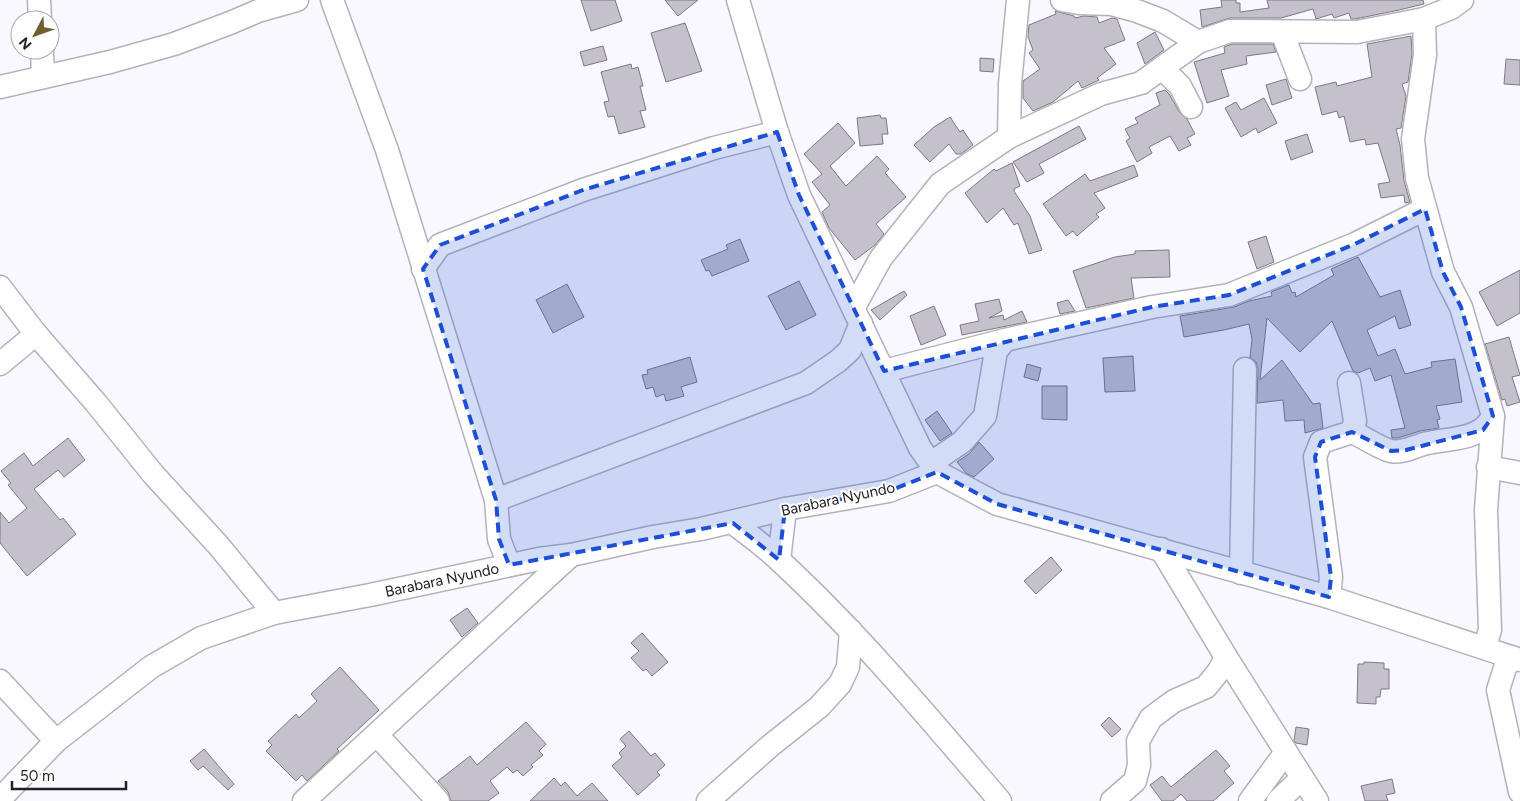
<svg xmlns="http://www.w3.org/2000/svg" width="1520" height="801" viewBox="0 0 1520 801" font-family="Figtree,sans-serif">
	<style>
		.building { fill: #c4c1cb; stroke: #7c7982 }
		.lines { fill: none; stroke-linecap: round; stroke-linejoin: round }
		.minor-casing { stroke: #b4b1bb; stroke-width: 25 }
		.minor { stroke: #fff; stroke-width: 22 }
		.marked { fill: #1d4ed8; fill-opacity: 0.2; stroke: #1d4ed8; stroke-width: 4; stroke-dasharray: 10 6; stroke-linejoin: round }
		.labels { text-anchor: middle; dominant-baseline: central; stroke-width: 4; stroke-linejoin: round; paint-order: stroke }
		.street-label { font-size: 15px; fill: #212024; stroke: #fff }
	</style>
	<rect width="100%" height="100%" fill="#f9f7ff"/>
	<g class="building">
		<polygon points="581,0 615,0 622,21 591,31"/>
		<polygon points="665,0 698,0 678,16"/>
		<polygon points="1221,0 1236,0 1236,3 1240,3 1240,12 1269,8 1267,0 1423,0 1424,4 1399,10 1355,19 1351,19 1349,13 1334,18 1332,14 1316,19 1313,9 1281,18 1230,18 1202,27 1200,10 1222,7"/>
		<polygon points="1055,11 1074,16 1075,18 1084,16 1097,17 1099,23 1112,18 1117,19 1125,40 1104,48 1116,64 1097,78 1099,80 1082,88 1078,81 1053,102 1033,111 1023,98 1023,81 1040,69 1029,53 1033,50 1028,37 1029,25 1056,14"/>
		<polygon points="685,23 702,71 666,82 651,33"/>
		<polygon points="1155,32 1164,50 1145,64 1137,43"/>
		<polygon points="1411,36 1412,54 1408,82 1402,84 1406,96 1401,128 1396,129 1400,145 1404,181 1410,202 1405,203 1404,195 1381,198 1378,184 1390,182 1378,143 1366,145 1365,139 1350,142 1344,116 1339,118 1337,111 1322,115 1315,87 1336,82 1337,86 1372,77 1367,44"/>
		<polygon points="1232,44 1273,44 1276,52 1246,56 1247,64 1221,70 1229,96 1207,103 1194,62 1225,53 1224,47"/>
		<polygon points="603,46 607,60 584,66 580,52"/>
		<polygon points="980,58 994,59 993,72 980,71"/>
		<polygon points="1506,59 1520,60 1520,85 1504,84"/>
		<polygon points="631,64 632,69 638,67 643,86 640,86 646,110 640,111 645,127 619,134 614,116 608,117 604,102 609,101 601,72"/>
		<polygon points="1286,79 1292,98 1272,105 1266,85"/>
		<polygon points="1165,90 1169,94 1180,113 1187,119 1195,134 1187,138 1191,145 1179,151 1170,136 1149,147 1152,153 1137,162 1126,141 1130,138 1125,129 1138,123 1135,118 1160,105 1156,93"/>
		<polygon points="1264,98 1277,123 1258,133 1256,128 1241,137 1225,108 1236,102 1241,110"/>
		<polygon points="880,115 881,118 886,118 888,134 882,134 883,144 860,146 857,118"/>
		<polygon points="950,117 960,132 963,130 973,145 961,154 956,154 949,144 930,162 914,145 934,127"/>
		<polygon points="838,123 855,143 830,166 846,186 877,156 889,169 885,173 906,197 876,224 884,234 875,245 855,260 829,228 822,212 830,205 812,182 822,174 804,154"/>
		<polygon points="1079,126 1086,139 1039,164 1044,173 1027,182 1013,162"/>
		<polygon points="1307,134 1313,152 1291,160 1285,141"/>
		<polygon points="1012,163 1020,186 1014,189 1014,191 1030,216 1042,250 1029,254 1018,223 1014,225 1003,208 987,223 965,193 994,169 996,171"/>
		<polygon points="1134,165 1138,176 1094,193 1105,208 1096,214 1099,217 1077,236 1073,231 1066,236 1043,204 1085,174 1090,181"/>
		<polygon points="1266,236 1274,262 1257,269 1248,242"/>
		<polygon points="740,239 749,261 712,276 709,270 706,271 701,260 728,249 726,245"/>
		<polygon points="1169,250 1170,277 1131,278 1134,298 1086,308 1073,271 1115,257 1135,254 1135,251"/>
		<polygon points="1358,257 1380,297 1400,290 1411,325 1399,329 1395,316 1367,330 1378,356 1395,349 1405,374 1432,367 1431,362 1455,359 1462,402 1436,406 1440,419 1437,420 1439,428 1420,431 1398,438 1392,438 1391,430 1405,428 1391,375 1375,381 1370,368 1358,373 1353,371 1332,321 1300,352 1267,318 1260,380 1282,360 1313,404 1320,403 1323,428 1305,433 1304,420 1285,421 1283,400 1257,403 1258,369 1256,362 1250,357 1252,339 1249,324 1224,330 1184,337 1180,316 1234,307 1249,301 1272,296 1271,292 1289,285 1292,293 1295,292 1296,297 1334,275 1331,269"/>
		<polygon points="1520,270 1520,313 1497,326 1479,292"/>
		<polygon points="799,281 816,315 786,330 768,296"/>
		<polygon points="567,284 584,317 553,333 536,300"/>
		<polygon points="904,291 907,295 880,320 871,310"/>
		<polygon points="999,299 1002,311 989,318 1003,315 1004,320 1022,311 1027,322 962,335 960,325 979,321 975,304"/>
		<polygon points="1068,300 1075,311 1060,314 1057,303"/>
		<polygon points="934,306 946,335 921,345 910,316"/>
		<polygon points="1509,337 1520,375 1512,377 1520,402 1507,406 1505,399 1502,400 1485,344"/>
		<polygon points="1133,356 1135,391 1105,392 1103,358"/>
		<polygon points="690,357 697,382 681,387 684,396 666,401 664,394 656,397 653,387 646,389 642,375 648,374 647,370"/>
		<polygon points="1027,364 1041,368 1038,381 1024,377"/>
		<polygon points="1042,386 1067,386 1067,420 1042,419"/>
		<polygon points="937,411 952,433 940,441 925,420"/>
		<polygon points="68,438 85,460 64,477 58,470 34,489 60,520 63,518 76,534 27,576 0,543 0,512 9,523 27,508 8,485 11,483 1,471 24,453 33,466"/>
		<polygon points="979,442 994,459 974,477 966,473 957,462 970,453"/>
		<polygon points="1051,557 1062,570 1036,594 1024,581"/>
		<polygon points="467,608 478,623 462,637 450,620"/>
		<polygon points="642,633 668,662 652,676 646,669 643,671 631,658 639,651 631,643"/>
		<polygon points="1364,662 1384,663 1384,669 1389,669 1389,689 1381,689 1380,697 1376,697 1376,704 1357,703 1358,664 1364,664"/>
		<polygon points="340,667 379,710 337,749 339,751 307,781 302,775 296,781 266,751 272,745 268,741 296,714 299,718 317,701 311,694"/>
		<polygon points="1109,717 1121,729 1112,737 1101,725"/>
		<polygon points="526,722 546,744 539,751 543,755 531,765 533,767 523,776 517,770 513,773 507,767 490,781 499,793 488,801 451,801 448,792 438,781 470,756 477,765"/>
		<polygon points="1296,727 1309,729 1307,745 1296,743 1294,741"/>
		<polygon points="629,731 651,756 655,753 665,765 657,772 660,775 638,795 612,766 622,757 619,753 626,746 620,739"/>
		<polygon points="204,749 234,784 228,790 203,766 198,770 190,761"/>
		<polygon points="1216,750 1230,766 1224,771 1234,783 1213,801 1187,801 1181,794 1173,801 1162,801 1150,785 1162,776 1171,787"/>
		<polygon points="554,778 561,786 565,782 577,796 592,783 608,801 530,801"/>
		<polygon points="1392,779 1395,793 1386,795 1388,801 1365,801 1361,786"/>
	</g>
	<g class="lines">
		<defs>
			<g id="minor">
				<polyline points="39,0 40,20"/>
				<polyline points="332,0 387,150 496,500 499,539 509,565"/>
				<polyline points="738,0 777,132 799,195 920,448 937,472 997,504 1329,597 1520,660"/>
				<polyline points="1062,0 1079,3 1111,4 1137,11 1163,21 1198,42"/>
				<polyline points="1424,19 1425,55 1413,139 1417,178 1443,272 1461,307 1493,416 1486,510 1490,630 1485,647"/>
				<polyline points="1282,32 1300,79"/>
				<polyline points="42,50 43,77"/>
				<polyline points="1162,68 1180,86 1191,107"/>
				<polyline points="0,87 110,62 174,44 230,23 258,11 297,0"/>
				<polyline points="1009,137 1010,84 1018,0"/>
				<polyline points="423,269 440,245 583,190 714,148 777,132"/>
				<polyline points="0,287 36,334 96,403 153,474 218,545 274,613"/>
				<polyline points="854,307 881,258 940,184 1009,137 1101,94 1141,83 1198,42 1230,31 1357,32 1424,19 1451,8 1462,0"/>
				<polyline points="0,364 36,334"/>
				<polyline points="884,371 1005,340 1152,307 1229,295 1355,244 1425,209"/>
				<path d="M 1352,432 C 1362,436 1381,449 1391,451 C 1403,454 1416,445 1428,443 C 1451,438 1482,440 1493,416"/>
				<polyline points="931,463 962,442 985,416 996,351 1005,340"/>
				<polyline points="1488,467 1520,473"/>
				<polyline points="496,500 806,383 838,361 850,350 861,323"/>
				<path d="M 733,523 C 749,535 766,547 780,561 C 860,635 930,719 1000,801"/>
				<polyline points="1161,549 1226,657 1317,801"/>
				<polyline points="779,560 785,509"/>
				<polyline points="1241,573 1245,369"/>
				<polyline points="1329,597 1331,577 1315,457 1321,442 1352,432 1355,421 1349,383"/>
				<polyline points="1512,657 1505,668 1498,690 1520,792"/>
				<polyline points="0,681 56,741"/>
				<polyline points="377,735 438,801"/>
				<polyline points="0,799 56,741 151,667 201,638 274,613 370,595 539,559 571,555 653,537 701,529 785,509 889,491 937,472"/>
				<polyline points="304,801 571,555"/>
				<polyline points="708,801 770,746 819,707 840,684 848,667 851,631"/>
				<polyline points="1112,801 1135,781 1139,765 1138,741 1151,718 1174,701 1206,687 1219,671 1226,657"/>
				<polyline points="1250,801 1286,752"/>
				<polyline points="1278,801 1302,778"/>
			</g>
		</defs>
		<use href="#minor" class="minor-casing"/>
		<use href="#minor" class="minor"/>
	</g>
	<path class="marked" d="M 777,132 L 799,195 L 884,371 L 1152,307 L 1229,295 L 1355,244 L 1425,209 L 1443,272 L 1461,307 L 1493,416 L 1483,430 L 1406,450 L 1391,451 L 1352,432 L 1321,442 L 1315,457 L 1331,577 L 1329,597 L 997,504 L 937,472 L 889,491 L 785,509 L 779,560 L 733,523 L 509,565 L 499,539 L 496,500 L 423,269 L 440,245 L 583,190 Z"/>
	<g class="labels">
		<g class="street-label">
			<text transform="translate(838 499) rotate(-12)">Barabara Nyundo</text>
			<text transform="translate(442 580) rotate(-12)">Barabara Nyundo</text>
		</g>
	</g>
	<g transform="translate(35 35) rotate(229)"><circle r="24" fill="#ffffff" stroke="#a6a6a7"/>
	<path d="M0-4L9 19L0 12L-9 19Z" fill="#71602e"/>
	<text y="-8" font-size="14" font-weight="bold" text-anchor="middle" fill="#212024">N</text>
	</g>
	<path d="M12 781v8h114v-8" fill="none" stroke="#212024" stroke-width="2.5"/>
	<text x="20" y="781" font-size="15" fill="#212024" stroke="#ffffff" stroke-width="4" paint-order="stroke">50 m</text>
</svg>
